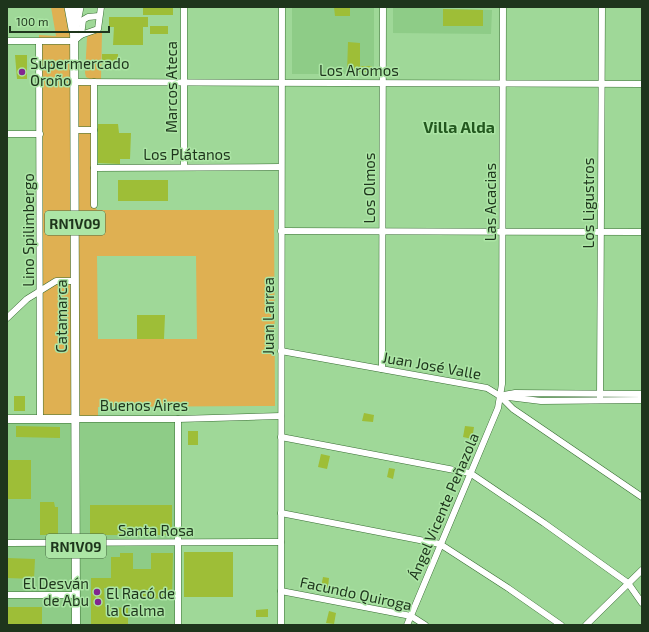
<svg xmlns="http://www.w3.org/2000/svg" width="649" height="632" viewBox="0 0 649 632" font-family="'Exo 2',sans-serif">
	<style>
		.built { fill: #8ecc87 }
		.green { fill: #dfb052; fill-rule: evenodd }
		.building { fill: #9ebe37 }
		.lines { fill: none; stroke-linecap: round; stroke-linejoin: round }
		.minor-casing { stroke: #396e34; stroke-width: 7 }
		.major-casing { stroke: #396e34; stroke-width: 9 }
		.highway-casing { stroke: #396e34; stroke-width: 10 }
		.minor { stroke: #fff; stroke-width: 6 }
		.major { stroke: #fff; stroke-width: 8 }
		.highway { stroke: #fff; stroke-width: 9 }
		.poi-dot { fill: #822590; stroke: #ace5a5; stroke-width: 1.5 }
		.labels { text-anchor: middle; dominant-baseline: central; stroke-width: 3; stroke-linejoin: round; paint-order: stroke }
		.shield { fill: #ace5a5; stroke: #496a45; stroke-width: 1 }
		.shield-label { font-size: 14px; font-weight: bold; fill: #1e351c }
		.poi-label { font-size: 15px; fill: #1e351c; stroke: #ace5a5; text-anchor: start }
		.street-label { font-size: 15px; fill: #1e351c; stroke: #ace5a5 }
		.neighbourhood-label { font-size: 16px; font-weight: bold; fill: #23581f; stroke: #ace5a5 }
	</style>
	<rect width="100%" height="100%" fill="#9fd898"/>
	<g class="built">
		<rect x="292" y="7" width="82" height="67"/>
		<polygon points="393,7 492,10 491,34 393,33"/>
		<rect x="7" y="419" width="171" height="206"/>
	</g>
	<g class="green">
		<path d="M 51,7 L 69,7 L 75,82 L 94,82 L 94,205 L 97,210 L 274,210 L 275,406 L 98,407 L 98,419 L 40,419 L 39,35 L 56,36 ZM 97,256 L 196,256 L 197,339 L 98,339 Z"/>
		<polygon points="97,32 102,32 101,79 90,79 86,77 85,73 87,38 88,35"/>
	</g>
	<g class="building">
		<rect x="143" y="7" width="30" height="8"/>
		<polygon points="334,7 350,7 350,16 335,16"/>
		<polygon points="443,9 483,10 483,26 443,26"/>
		<polygon points="109,17 148,17 148,27 143,27 143,45 113,45 114,27 109,27"/>
		<rect x="150" y="26" width="18" height="8"/>
		<polygon points="348,42 360,43 360,66 372,66 372,72 347,72"/>
		<rect x="102" y="54" width="16" height="10"/>
		<polygon points="15,55 27,55 27,79 17,79"/>
		<polygon points="98,124 118,124 119,133 131,133 130,159 120,159 120,164 98,163"/>
		<rect x="118" y="180" width="50" height="21"/>
		<polygon points="137,315 165,315 164,339 137,339"/>
		<rect x="14" y="396" width="11" height="15"/>
		<polygon points="364,413 374,415 373,422 362,421"/>
		<polygon points="16,426 60,427 60,438 16,437"/>
		<polygon points="465,426 474,427 472,439 463,437"/>
		<rect x="188" y="431" width="10" height="14"/>
		<polygon points="321,454 330,456 327,469 318,467"/>
		<rect x="7" y="460" width="24" height="39"/>
		<polygon points="389,468 395,469 393,479 387,477"/>
		<polygon points="40,502 54,502 55,507 58,507 58,535 40,535"/>
		<rect x="90" y="505" width="82" height="30"/>
		<rect x="184" y="552" width="49" height="45"/>
		<polygon points="120,553 133,553 133,569 151,569 151,553 173,553 172,599 128,598 128,589 104,588 105,607 128,608 128,625 91,625 91,578 111,578 111,557 120,557"/>
		<polygon points="7,558 35,559 34,579 7,578"/>
		<polygon points="323,577 329,578 328,588 321,587"/>
		<rect x="7" y="607" width="35" height="18"/>
		<polygon points="268,609 268,617 256,617 256,610"/>
		<polygon points="329,611 336,613 334,624 326,623"/>
	</g>
	<g class="lines">
		<defs>
			<g id="minor">
				<polyline points="81,35 98,29 101,7"/>
				<polyline points="7,41 74,41 81,35 83,20 88,17 99,16"/>
				<polyline points="39,42 40,419"/>
				<polyline points="75,82 642,84"/>
				<polyline points="94,82 94,205"/>
				<polyline points="75,130 94,130"/>
				<polyline points="7,134 40,134"/>
				<polyline points="184,167 184,7"/>
				<polyline points="94,168 281,167"/>
				<polyline points="281,231 642,232"/>
				<polyline points="7,318 27,299 56,281 75,281"/>
				<polyline points="281,351 487,388 500,396 513,409 642,497"/>
				<polyline points="382,369 383,7"/>
				<polyline points="504,395 515,393 642,394"/>
				<polyline points="500,396 541,401 642,400"/>
				<polyline points="600,400 602,7"/>
				<polyline points="76,419 178,419 281,416"/>
				<polyline points="281,437 470,473 544,523 628,583 642,603"/>
				<polyline points="281,513 440,544 508,588 561,625"/>
				<polyline points="7,543 281,542"/>
				<polyline points="281,591 411,616 425,625"/>
				<polyline points="7,595 76,595"/>
				<polyline points="178,625 178,419"/>
				<polyline points="281,625 282,7"/>
				<polyline points="407,625 498,408 502,384 503,7"/>
				<polyline points="586,625 642,570"/>
			</g>
			<g id="major">
				<polyline points="74,7 76,625"/>
				<polyline points="7,419 76,419"/>
			</g>
			<g id="highway">
				<polyline points="69,7 73,29"/>
				<polyline points="74,32 79,7"/>
			</g>
		</defs>
		<use href="#minor" class="minor-casing"/>
		<use href="#major" class="major-casing"/>
		<use href="#highway" class="highway-casing"/>
		<use href="#minor" class="minor"/>
		<use href="#major" class="major"/>
		<use href="#highway" class="highway"/>
	</g>
	<g class="poi-dot">
		<circle cx="22" cy="72" r="4"/>
		<circle cx="97" cy="592" r="4"/>
		<circle cx="98" cy="602" r="4"/>
	</g>
	<g class="labels">
		<g class="shield">
			<rect x="45" y="211" width="60" height="24" rx="3"/>
			<rect x="46" y="534" width="60" height="24" rx="3"/>
		</g>
		<g class="shield-label">
			<text x="75" y="223">RN1V09</text>
			<text x="76" y="546">RN1V09</text>
		</g>
		<g class="poi-label">
			<text x="30" y="63">Supermercado<tspan x="30" dy="17">Oroño</tspan></text>
			<text x="89" y="583" text-anchor="end">El Desván<tspan x="89" dy="17">de Abu</tspan></text>
			<text x="106" y="593">El Racó de<tspan x="106" dy="17">la Calma</tspan></text>
		</g>
		<g class="street-label">
			<text x="359" y="70">Los Aromos</text>
			<text transform="translate(171 87) rotate(-90)">Marcos Ateca</text>
			<text x="187" y="154">Los Plátanos</text>
			<text transform="translate(369 188) rotate(-90)">Los Olmos</text>
			<text transform="translate(490 202) rotate(-90)">Las Acacias</text>
			<text transform="translate(588 203) rotate(-90)">Los Ligustros</text>
			<text transform="translate(28 230) rotate(-90)">Lino Spilimbergo</text>
			<text transform="translate(61 316) rotate(-90)">Catamarca</text>
			<text transform="translate(268 316) rotate(-90)">Juan Larrea</text>
			<text transform="translate(432 365) rotate(10)">Juan José Valle</text>
			<text x="144" y="405">Buenos Aires</text>
			<text transform="translate(443 506) rotate(-67)">Ángel Vicente Peñazola</text>
			<text x="156" y="530">Santa Rosa</text>
			<text transform="translate(356 593) rotate(12)">Facundo Quiroga</text>
		</g>
		<g class="neighbourhood-label">
			<text x="459" y="126">Villa Alda</text>
		</g>
	</g>
	<rect width="649" height="632" fill="none" stroke="#1e351c" stroke-width="16"/>
	<path d="M10 26v6h99v-6" fill="none" stroke="#1e351c" stroke-width="2"/>
	<text x="16" y="26" font-size="12" fill="#1e351c" stroke="#ace5a5" stroke-width="3" paint-order="stroke">100 m</text>
</svg>
